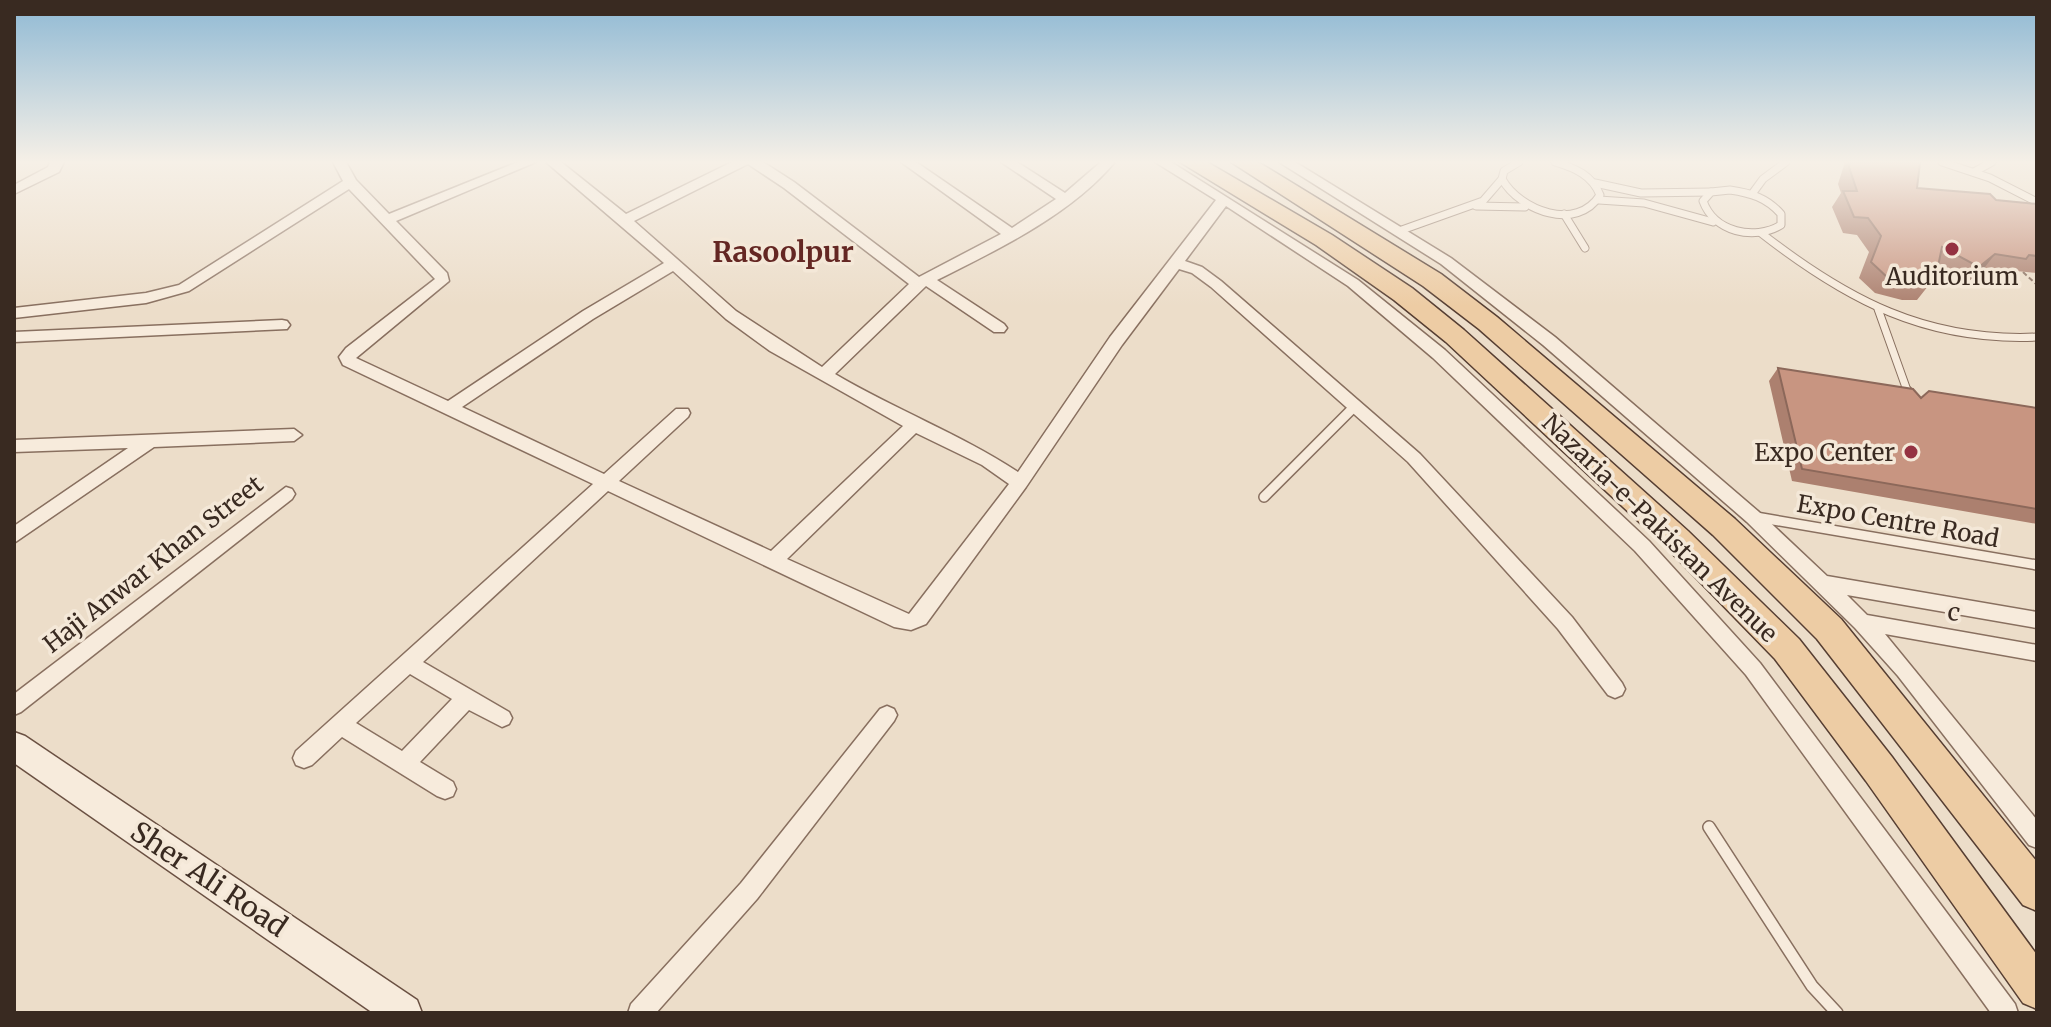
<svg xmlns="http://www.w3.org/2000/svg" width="2051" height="1027" viewBox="0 0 2051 1027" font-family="Merriweather,serif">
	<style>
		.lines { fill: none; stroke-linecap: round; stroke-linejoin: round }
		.lane-far2-casing { stroke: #886f5f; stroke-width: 9 }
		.lane-far1-casing { stroke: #886f5f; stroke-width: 12 }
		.lane-casing { stroke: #886f5f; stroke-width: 14 }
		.street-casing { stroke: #886f5f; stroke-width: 3 }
		.secondary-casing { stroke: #6a5042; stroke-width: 3 }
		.primary-casing { stroke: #563e32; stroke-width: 3 }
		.path { stroke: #886f5f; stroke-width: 2; stroke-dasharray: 5 3; stroke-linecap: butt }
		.lane-far2 { stroke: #f7ebdc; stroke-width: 7 }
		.lane-far1 { stroke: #f7ebdc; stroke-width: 9 }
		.lane { stroke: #f7ebdc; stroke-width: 11 }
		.street { fill: #f7ebdc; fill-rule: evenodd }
		.secondary { fill: #f7ebdc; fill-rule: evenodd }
		.primary { fill: #edcca4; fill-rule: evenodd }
		.wall { fill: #ac806f }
		.shaded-wall { fill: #8c685a }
		.building { fill: #c89581; stroke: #8c685a; stroke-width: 2 }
		.poi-dot { fill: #943241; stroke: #f4e8d8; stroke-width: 3 }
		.labels { text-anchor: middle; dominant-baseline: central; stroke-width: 7; stroke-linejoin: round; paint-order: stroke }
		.poi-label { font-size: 24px; fill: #392a21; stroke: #f4e8d8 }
		.street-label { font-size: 24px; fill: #392a21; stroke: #f4e8d8 }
		.quarter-label { font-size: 28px; font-weight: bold; fill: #642723; stroke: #f4e8d8 }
		.near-street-label { font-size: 28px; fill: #392a21; stroke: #f4e8d8 }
	</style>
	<rect width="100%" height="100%" fill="#ecddc9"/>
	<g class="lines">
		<defs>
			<g id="lane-far2">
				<path d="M 1519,162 L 1504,171 L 1502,179 C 1520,211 1577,232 1600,195 C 1592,175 1575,168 1555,162"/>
				<polyline points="1942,162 1990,178 2037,202"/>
				<polyline points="1974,172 1992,162"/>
				<polyline points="1595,183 1641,193 1711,192"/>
				<path d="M 1730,190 C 1751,193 1767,198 1781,214 L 1781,225 C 1754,241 1714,232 1703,201 L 1711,192 Z"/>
				<polyline points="1752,194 1763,179 1786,162"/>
				<polyline points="1599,200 1644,203 1713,222"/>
				<polyline points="1476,206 1525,207"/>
				<polyline points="1564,214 1585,248"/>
				<polyline points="1399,231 1483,201 1502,179"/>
				<path d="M 1761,233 C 1847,300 1926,342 2037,337"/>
				<polyline points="1878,309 1908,393"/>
			</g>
			<g id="lane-far1">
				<polyline points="1907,391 1909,397"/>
				<polyline points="1264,497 1355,406"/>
				<polyline points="1756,517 2037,565"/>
			</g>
			<polyline id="lane" points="1709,827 1812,986 1837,1013"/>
			<g id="street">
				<polygon points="50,162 64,162 59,172 14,194 14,185 48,167"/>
				<path d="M 333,162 L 346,162 L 356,180 L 389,214 L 518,162 L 536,162 L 396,221 L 447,273 L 449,281 L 356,358 L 448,401 L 583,311 L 664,263 L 546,162 L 561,162 L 626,214 L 732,162 L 763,162 L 794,182 L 919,277 L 1001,234 L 901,162 L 916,162 L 1012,228 L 1056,199 L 1001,162 L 1017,162 L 1065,193 L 1101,162 L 1115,162 C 1070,215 999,249 937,280 L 1004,324 L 1007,328 L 1004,332 L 994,332 L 926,286 L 835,374 C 894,409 960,434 1018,472 L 1110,337 L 1216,200 L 1155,162 L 1171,162 L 1358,280 L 1445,350 L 1649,541 L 1760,663 L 2015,1004 L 2018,1013 L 1991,1013 L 1746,675 L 1635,551 L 1433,358 L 1348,286 L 1226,206 L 1185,261 L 1202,267 L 1221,281 L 1420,454 L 1572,617 L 1622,683 L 1625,689 L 1622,695 L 1615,698 L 1608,695 L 1558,629 L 1408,462 L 1211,287 L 1192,273 L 1179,269 L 1122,345 L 1026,487 L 926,624 L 911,630 L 894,627 L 608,491 L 423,662 L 509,712 L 512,718 L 509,724 L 502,727 L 469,710 L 420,762 L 453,782 L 456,789 L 453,796 L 445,799 L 437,796 L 342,737 L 312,765 L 304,768 L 296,765 L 293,758 L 296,751 L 593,484 L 343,365 L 339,357 L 346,348 L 435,279 L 349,189 L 189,291 L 146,303 L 14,318 L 14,308 L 146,293 L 179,285 L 343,181 ZM 748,164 L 784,188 L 909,284 L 822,367 L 736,311 L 634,221 ZM 673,271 L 726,319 L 770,351 L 903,426 L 771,551 L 619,481 L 688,417 L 690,413 L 688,409 L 676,409 L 604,474 L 462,407 L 593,319 ZM 916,433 L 982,465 L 1009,484 L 909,614 L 787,559 ZM 410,674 L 452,699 L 402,751 L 356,723 Z"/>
				<polygon points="1279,162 1295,162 1451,258 1555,337 1759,512 1827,576 2037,612 2037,628 1847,595 1867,615 2037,645 2037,661 1885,634 2037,820 2037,848 2029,845 1898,676 1855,628 1747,522 1543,345 1441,264"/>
				<polygon points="282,320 287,321 290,325 287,329 14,342 14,332"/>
				<polygon points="294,429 302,435 294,441 154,447 14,543 14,526 128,448 14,452 14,440"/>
				<polygon points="286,487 292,489 295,494 292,499 21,712 14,715 14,694"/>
				<polygon points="887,706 894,709 897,715 894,721 757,899 656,1013 628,1013 631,1004 741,883 880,709"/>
			</g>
			<polygon id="secondary" points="14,732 25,736 417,1000 422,1013 373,1013 14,763"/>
			<g id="primary">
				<polygon points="1180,162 1207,162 1332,235 1412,288 1464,330 1688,531 1799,639 1892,757 2037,955 2037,1009 2023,1003 1866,781 1775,659 1666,547 1446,342 1394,300 1316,245"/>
				<polygon points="1231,162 1258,162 1441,274 1497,317 1735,519 1841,619 2037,862 2037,911 2023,905 1817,639 1713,535 1479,329 1423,286"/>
			</g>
		</defs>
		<use href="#lane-far2" class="lane-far2-casing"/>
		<use href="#lane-far1" class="lane-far1-casing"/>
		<use href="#lane" class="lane-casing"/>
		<use href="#street" class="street-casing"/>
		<use href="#secondary" class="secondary-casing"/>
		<use href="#primary" class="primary-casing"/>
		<polyline class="path" points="2023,272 2037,285"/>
		<use href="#lane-far2" class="lane-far2"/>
		<use href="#lane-far1" class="lane-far1"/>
		<use href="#lane" class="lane"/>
		<use href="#street" class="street"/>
		<use href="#secondary" class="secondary"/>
		<use href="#primary" class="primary"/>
	</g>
	<g class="wall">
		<polygon points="1845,162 1917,162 1917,188 1996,200 2037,204 2037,273 2016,271 2012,276 1982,271 1966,283 1938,268 1936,276 1917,300 1902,300 1875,293 1859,278 1869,252 1857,235 1843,233 1832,207 1841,193 1838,184"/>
		<polygon points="1778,368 1921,398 2037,408 2037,524 1792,481 1769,381"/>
	</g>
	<polygon class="shaded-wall" points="1995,254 1982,271 1966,283 1979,267"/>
	<g class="building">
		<polygon points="1850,162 1917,162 1920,163 1917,188 1990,194 1996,200 2037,204 2037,256 2029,255 2026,259 1995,254 1979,267 1942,247 1936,276 1930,284 1914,283 1887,277 1871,262 1881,236 1868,218 1854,217 1843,191 1857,191 1849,167"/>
		<polygon points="1778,368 1913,389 1921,398 1929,391 2037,408 2037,509 1802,469"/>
	</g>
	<linearGradient id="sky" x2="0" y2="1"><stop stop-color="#8fb9d4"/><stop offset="0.53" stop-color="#f6f0e7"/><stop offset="1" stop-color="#f6f0e7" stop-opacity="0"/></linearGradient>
	<rect width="2051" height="306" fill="url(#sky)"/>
	<g class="poi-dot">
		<circle cx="1952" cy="249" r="8"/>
		<circle cx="1911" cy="452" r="8"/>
	</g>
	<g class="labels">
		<g class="poi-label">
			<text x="1952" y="276">Auditorium</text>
			<text x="1895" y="452" text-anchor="end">Expo Center</text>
		</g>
		<g class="street-label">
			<text transform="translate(1898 521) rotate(10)">Expo Centre Road</text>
			<text transform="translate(1660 528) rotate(44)">Nazaria-e-Pakistan Avenue</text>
			<text transform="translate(153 564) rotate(-38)">Haji Anwar Khan Street</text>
			<text transform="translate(1954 612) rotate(10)">c</text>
		</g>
		<g class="quarter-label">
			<text x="783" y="252">Rasoolpur</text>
		</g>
		<g class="near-street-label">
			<text transform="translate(209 879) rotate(34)">Sher Ali Road</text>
		</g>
	</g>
	<rect width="2051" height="1027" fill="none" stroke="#392a21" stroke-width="32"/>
</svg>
